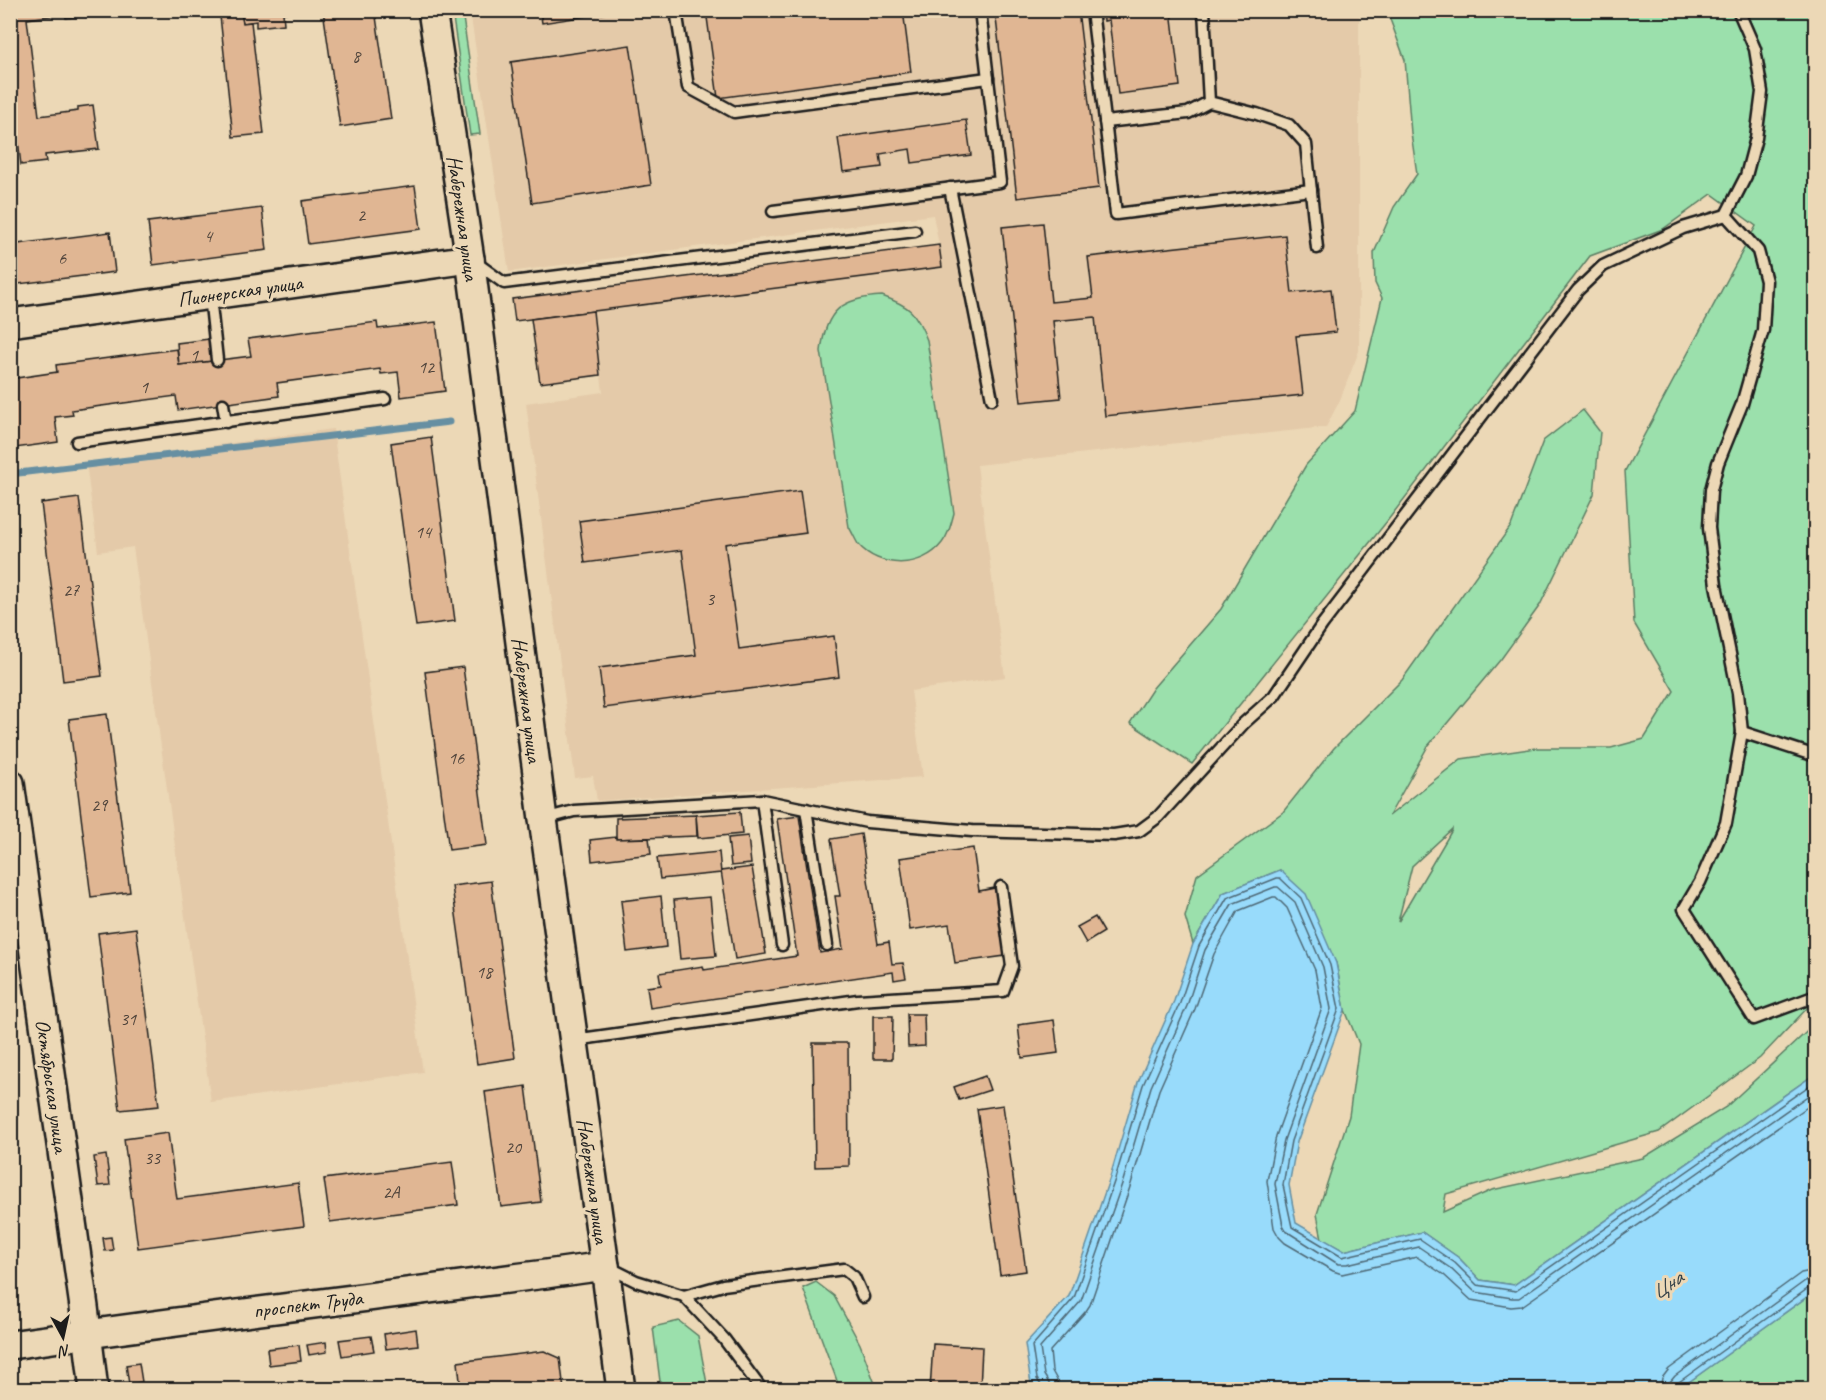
<svg xmlns="http://www.w3.org/2000/svg" width="1826" height="1400" viewBox="0 0 1826 1400" font-family="Caveat,sans-serif">
	<style>
		.built { fill: #e4caa9 }
		.green { fill: #9be0ac; stroke: #5c7e64; stroke-width: 1.5; fill-rule: evenodd }
		.water { fill: #98dbfb; stroke: #668fa2; stroke-width: 1.5 }
		.lines { fill: none; stroke-linecap: round; stroke-linejoin: round }
		.shore { stroke: #4e6875; stroke-width: 1.5 }
		.stream { stroke: #668fa2; stroke-width: 7 }
		.building { fill: #e0b693; stroke: #1c1c1c; stroke-width: 1.5 }
		.service-casing { stroke: #1c1c1c; stroke-width: 15 }
		.tertiary-casing { stroke: #1c1c1c; stroke-width: 32 }
		.service { stroke: #ecd8b6; stroke-width: 10 }
		.tertiary { stroke: #ecd8b6; stroke-width: 27 }
		.labels { text-anchor: middle; dominant-baseline: central; stroke-width: 6; stroke-linejoin: round; paint-order: stroke }
		.number-label { font-size: 18px; fill: #4d423a }
		.street-label { font-size: 21px; fill: #1c1c1c; stroke: #ecd8b6 }
		.water-label { font-size: 22px; font-style: italic; fill: #354249; stroke: #ecd8b6 }
	</style>
	<rect width="100%" height="100%" fill="#ecd8b6"/>
	<filter id="ink" filterUnits="userSpaceOnUse"><feTurbulence type="fractalNoise" baseFrequency=".0167" numOctaves="2"/><feDisplacementMap in="SourceGraphic" scale="12" xChannelSelector="R" yChannelSelector="G"/><feConvolveMatrix kernelMatrix="1 2 1 2 8 2 1 2 1" color-interpolation-filters="sRGB"/></filter>
	<g filter="url(#ink)">
		<g class="built">
			<polygon points="470,11 1359,11 1359,351 1340,400 1326,427 977,465 1005,677 911,691 923,777 597,801 593,776 575,778 526,403 603,392 593,311 942,267 939,245 933,215 509,272"/>
			<polygon points="333,429 423,1072 211,1102 133,547 98,552 86,463"/>
		</g>
		<g class="green">
			<polygon points="452,11 462,11 480,134 470,135"/>
			<path d="M 1387,11 L 1815,11 L 1815,1000 L 1760,1058 L 1659,1132 L 1446,1194 L 1443,1212 L 1492,1190 L 1643,1158 L 1726,1107 L 1815,1024 L 1815,1072 L 1812,1076 L 1514,1285 L 1480,1280 L 1459,1258 L 1422,1232 L 1344,1251 L 1322,1239 L 1317,1214 L 1349,1116 L 1359,1044 L 1345,1010 L 1336,963 L 1280,870 L 1223,893 L 1193,944 L 1185,917 L 1197,875 L 1283,812 L 1334,748 L 1402,680 L 1511,526 L 1543,441 L 1583,410 L 1600,432 L 1594,494 L 1540,605 L 1501,659 L 1428,746 L 1389,816 L 1461,759 L 1536,748 L 1611,748 L 1644,739 L 1674,691 L 1634,623 L 1625,471 L 1756,226 L 1712,194 L 1663,229 L 1590,256 L 1388,520 L 1192,764 L 1130,723 L 1153,688 L 1221,609 L 1306,465 L 1355,411 L 1382,298 L 1375,283 L 1374,253 L 1394,207 L 1417,174 L 1411,133 L 1405,60 ZM 1452,829 L 1452,830 L 1398,922 L 1412,866 Z"/>
			<path d="M 882,296 C 910,306 916,312 927,340 L 954,513 C 951,524 949,534 942,543 C 922,569 879,569 858,544 C 855,539 852,532 849,527 L 821,351 C 826,310 842,298 882,296 Z"/>
			<polygon points="816,1282 834,1296 860,1344 877,1389 840,1389 803,1288"/>
			<polygon points="1815,1291 1815,1389 1679,1389"/>
			<polygon points="679,1321 698,1336 708,1389 661,1389 653,1327"/>
		</g>
		<polygon class="water" points="1280,870 1306,894 1336,963 1345,1010 1297,1142 1289,1185 1296,1223 1344,1251 1422,1232 1459,1258 1480,1280 1514,1285 1812,1076 1815,1072 1815,1291 1679,1389 1040,1390 1031,1384 1025,1344 1069,1296 1110,1177 1138,1082 1174,1001 1193,944 1223,893"/>
		<g class="lines">
			<g class="shore">
				<polyline points="1042,1390 1041,1385 1037,1379 1032,1346 1074,1298 1115,1179 1143,1085 1180,1003 1199,946 1227,898 1277,878 1280,878 1301,898 1330,965 1339,1009 1291,1141 1283,1185 1292,1227 1342,1257 1420,1239 1455,1263 1477,1285 1516,1291 1816,1081"/>
				<polyline points="1049,1390 1049,1383 1044,1375 1040,1348 1081,1301 1123,1181 1151,1087 1187,1006 1205,950 1232,904 1275,887 1278,887 1295,902 1323,967 1331,1009 1284,1140 1275,1184 1283,1226 1286,1231 1338,1264 1347,1264 1419,1247 1450,1268 1475,1292 1512,1298 1519,1298 1816,1090"/>
				<polyline points="1058,1390 1057,1380 1052,1371 1050,1351 1086,1311 1090,1305 1131,1184 1159,1090 1195,1009 1214,954 1238,911 1273,897 1276,897 1287,908 1315,970 1322,1008 1276,1136 1267,1181 1274,1228 1279,1237 1285,1243 1333,1271 1342,1274 1417,1257 1444,1275 1471,1300 1511,1307 1522,1306 1816,1101"/>
				<polyline points="1660,1390 1662,1378 1669,1369 1801,1273 1816,1270"/>
				<polyline points="1669,1390 1670,1382 1675,1376 1805,1281 1816,1279"/>
				<polyline points="1676,1390 1679,1382 1810,1287 1816,1286"/>
			</g>
			<polyline class="stream" points="10,474 449,422"/>
		</g>
		<g class="building">
			<polygon points="10,10 82,10 82,16 66,18 65,14 27,19 39,116 78,111 78,107 93,105 99,149 45,155 46,162 21,165 16,124 10,125"/>
			<polygon points="227,10 295,10 295,11 283,13 284,24 256,27 256,21 243,23 241,14 227,16"/>
			<polygon points="323,10 375,10 391,119 340,127"/>
			<polygon points="540,10 613,10 613,12 542,23"/>
			<polygon points="706,10 903,10 911,72 718,98"/>
			<polygon points="995,10 1078,10 1099,188 1017,198"/>
			<polygon points="1103,10 1171,10 1180,86 1118,94 1109,20 1104,21"/>
			<polygon points="241,14 243,23 251,22 264,134 233,137 220,16"/>
			<polygon points="630,45 651,185 532,203 511,62"/>
			<polygon points="966,120 971,155 912,163 910,149 880,154 882,167 843,172 838,138"/>
			<polygon points="415,186 421,229 308,244 302,201"/>
			<polygon points="262,208 267,250 153,265 148,222"/>
			<polygon points="1043,223 1051,302 1093,298 1088,257 1285,235 1292,293 1331,289 1336,332 1296,336 1303,395 1105,416 1095,317 1053,321 1061,398 1021,402 1002,227"/>
			<polygon points="110,232 115,272 10,285 10,245"/>
			<polygon points="939,245 942,267 515,321 512,299"/>
			<polygon points="593,311 600,375 540,383 531,319"/>
			<polygon points="377,322 378,329 436,322 445,391 401,397 398,372 381,374 380,369 277,383 279,396 178,410 176,396 72,410 73,415 55,417 58,442 15,448 10,415 10,379 57,372 56,365 177,349 179,365 251,356 248,339"/>
			<polygon points="209,339 212,361 179,365 177,343"/>
			<polygon points="431,437 455,621 416,626 391,443"/>
			<polygon points="800,491 806,533 725,544 739,649 834,636 839,677 604,708 599,668 696,655 682,550 585,563 579,521"/>
			<polygon points="79,498 102,676 63,681 41,503"/>
			<polygon points="463,667 487,845 449,850 425,672"/>
			<polygon points="107,714 130,892 91,897 69,719"/>
			<polygon points="740,812 742,834 698,838 696,815"/>
			<polygon points="696,815 697,836 616,839 616,818"/>
			<polygon points="799,816 820,953 843,949 835,896 840,896 831,839 861,834 878,944 889,942 892,964 903,963 906,978 894,980 893,972 650,1008 647,987 661,985 659,973 703,966 704,970 797,956 777,819"/>
			<polygon points="748,836 751,864 731,866 728,838"/>
			<polygon points="616,837 616,839 649,838 651,854 592,861 590,840"/>
			<polygon points="973,848 979,891 995,888 1005,956 955,963 949,924 910,930 900,858"/>
			<polygon points="719,852 721,873 660,879 657,858"/>
			<polygon points="752,867 766,954 735,959 721,871"/>
			<polygon points="491,881 515,1058 477,1064 452,886"/>
			<polygon points="661,896 666,947 627,952 621,901"/>
			<polygon points="710,897 716,956 680,959 674,900"/>
			<polygon points="1095,917 1104,932 1086,943 1077,927"/>
			<polygon points="136,928 159,1106 120,1110 98,933"/>
			<polygon points="907,1014 924,1014 925,1046 908,1047"/>
			<polygon points="873,1016 893,1016 892,1059 873,1059"/>
			<polygon points="1054,1020 1058,1053 1022,1058 1018,1025"/>
			<polygon points="813,1043 848,1043 849,1166 815,1167"/>
			<polygon points="985,1076 990,1090 959,1100 954,1087"/>
			<polygon points="526,1086 541,1202 501,1207 485,1092"/>
			<polygon points="1003,1105 1026,1271 1000,1275 977,1109"/>
			<polygon points="168,1133 177,1199 298,1183 304,1226 138,1248 124,1139"/>
			<polygon points="106,1155 110,1185 98,1186 94,1157"/>
			<polygon points="452,1162 458,1205 330,1222 324,1179"/>
			<polygon points="10,1232 15,1267 10,1268"/>
			<polygon points="111,1237 113,1250 105,1251 103,1238"/>
			<polygon points="416,1329 418,1345 386,1349 384,1334"/>
			<polygon points="371,1336 374,1351 342,1356 339,1340"/>
			<polygon points="326,1342 327,1352 309,1355 307,1345"/>
			<polygon points="933,1344 982,1347 980,1390 930,1390"/>
			<polygon points="299,1345 301,1361 269,1365 267,1349"/>
			<polygon points="544,1351 560,1358 564,1390 461,1390 458,1362"/>
			<polygon points="139,1363 142,1382 129,1384 126,1365"/>
		</g>
		<g class="lines">
			<defs>
				<g id="service">
					<polyline points="676,10 688,87 734,112 988,78"/>
					<polyline points="1092,10 1116,214 1311,190"/>
					<polyline points="1204,10 1209,102 1257,114 1289,125 1306,144 1317,248"/>
					<polyline points="1738,10 1755,49 1762,92 1756,138 1746,176 1726,215 1758,251 1766,281 1763,330 1742,404 1718,463 1711,490 1709,528 1716,585 1738,693 1742,732 1726,823 1700,882 1684,909 1754,1019 1816,996"/>
					<polyline points="1105,122 1188,113 1209,102"/>
					<polyline points="950,188 992,399"/>
					<polyline points="773,211 1000,182 980,10"/>
					<polyline points="475,262 504,283 915,231"/>
					<polyline points="210,296 217,360"/>
					<polyline points="223,404 226,422"/>
					<polyline points="77,442 385,399"/>
					<polyline points="1742,732 1816,756"/>
					<polyline points="762,800 782,945"/>
					<polyline points="806,809 827,945"/>
					<polyline points="544,819 574,811 762,800 867,822 972,831 1114,835 1139,831 1158,817 1244,723 1274,696 1322,625 1578,290 1603,266 1683,228 1726,215"/>
					<polyline points="574,1040 858,1000 1003,991 1012,966 1001,887"/>
					<polyline points="608,1267 636,1281 684,1296 724,1339 762,1390"/>
					<polyline points="684,1296 723,1285 844,1269 854,1277 863,1297"/>
				</g>
				<g id="tertiary">
					<polyline points="432,10 470,259 543,819 605,1266 621,1390"/>
					<polyline points="10,323 470,259"/>
					<polyline points="10,783 84,1307 94,1390"/>
					<path d="M 10,1345 C 208,1316 407,1293 605,1266"/>
				</g>
			</defs>
			<use href="#service" class="service-casing"/>
			<use href="#tertiary" class="tertiary-casing"/>
			<use href="#service" class="service"/>
			<use href="#tertiary" class="tertiary"/>
		</g>
	</g>
	<g class="labels">
		<g class="number-label">
			<text x="356" y="56">8</text>
			<text x="361" y="215">2</text>
			<text x="208" y="236">4</text>
			<text x="62" y="258">6</text>
			<text x="194" y="355">1</text>
			<text x="426" y="367">12</text>
			<text x="144" y="387">1</text>
			<text x="423" y="532">14</text>
			<text x="71" y="590">27</text>
			<text x="710" y="599">3</text>
			<text x="456" y="758">16</text>
			<text x="99" y="805">29</text>
			<text x="484" y="972">18</text>
			<text x="128" y="1019">31</text>
			<text x="513" y="1147">20</text>
			<text x="152" y="1158">33</text>
			<text x="391" y="1192">2А</text>
		</g>
		<g class="street-label">
			<text transform="translate(463 218) rotate(82)">Набережная улица</text>
			<text transform="translate(240 291) rotate(-8)">Пионерская улица</text>
			<text transform="translate(527 700) rotate(83)">Набережная улица</text>
			<text transform="translate(52 1086) rotate(82)">Октябрьская улица</text>
			<text transform="translate(593 1181) rotate(82)">Набережная улица</text>
			<text transform="translate(308 1304) rotate(-7)">проспект Труда</text>
		</g>
		<g class="water-label">
			<text transform="translate(1667 1285) rotate(-35)">Цна</text>
		</g>
	</g>
	<rect width="1826" height="1400" fill="none" stroke="#ecd8b6" stroke-width="36"/>
	<rect x="18" y="18" width="1790" height="1364" fill="none" stroke="#1c1c1c" stroke-width="2" filter="url(#ink)"/>
	<g transform="translate(63 1337) rotate(172)" stroke="#ecd8b6" stroke-width="4.5" paint-order="stroke">
	<path d="M0-4.5L10 22L0 15L-10 22Z" fill="#1c1c1c"/>
	<text y="-9" font-size="16" font-weight="bold" text-anchor="middle" fill="#1c1c1c">N</text>
	</g>
</svg>
